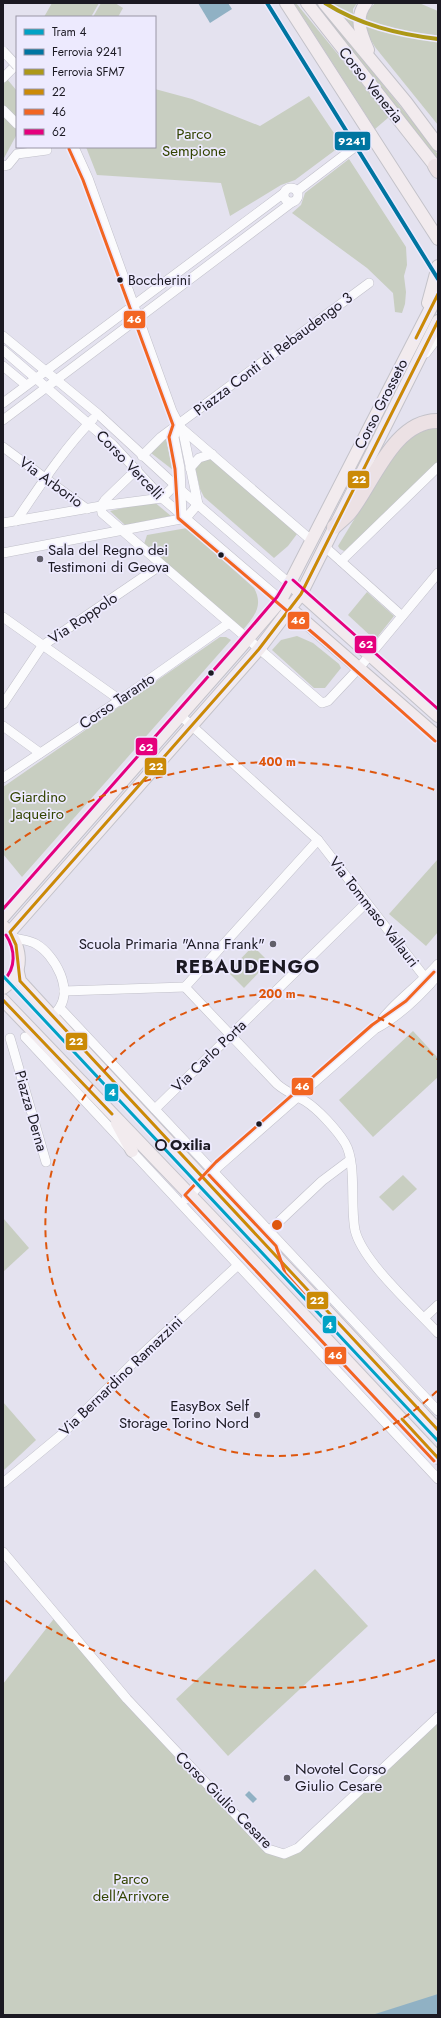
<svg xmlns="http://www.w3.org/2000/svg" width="441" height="2018" viewBox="0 0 441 2018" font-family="Jost,sans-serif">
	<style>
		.green { fill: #c8cec1 }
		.water { fill: #90b1c4 }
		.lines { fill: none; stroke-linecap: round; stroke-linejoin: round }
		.minor-casing { stroke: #c1c0ca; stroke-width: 10 }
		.major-casing { stroke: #c3c2c9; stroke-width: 14 }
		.highway-casing { stroke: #c3c2c9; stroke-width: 16 }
		.minor { stroke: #fbfbfd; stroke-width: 9 }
		.major { stroke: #f2ebee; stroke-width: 12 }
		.highway { stroke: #ece1e4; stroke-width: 14 }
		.minor-bridge-casing { stroke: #c1c0ca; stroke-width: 10; stroke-linecap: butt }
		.minor-bridge { stroke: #fbfbfd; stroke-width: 9 }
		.bus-1-casing { stroke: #edeafe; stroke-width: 6 }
		.bus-2-casing { stroke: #edeafe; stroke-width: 6 }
		.bus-3-casing { stroke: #edeafe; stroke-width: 6 }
		.bus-1 { stroke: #cb8a07; stroke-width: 3 }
		.bus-2 { stroke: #f26522; stroke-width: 3 }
		.bus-3 { stroke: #e5007d; stroke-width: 3 }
		.rail-1-casing { stroke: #edeafe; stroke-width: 7 }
		.rail-2-casing { stroke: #edeafe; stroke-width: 7 }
		.rail-1 { stroke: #0075a1; stroke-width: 4 }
		.rail-2 { stroke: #ad9818; stroke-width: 4 }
		.tram-1-casing { stroke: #edeafe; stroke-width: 6 }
		.tram-1 { stroke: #01a2c5; stroke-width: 3 }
		.ring { fill: none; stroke: #de560d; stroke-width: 2; stroke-dasharray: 7 5 }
		.bus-dot { fill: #1b1922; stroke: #edeafe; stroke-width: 1.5 }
		.poi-dot { fill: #615f6a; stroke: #edeafe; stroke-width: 1.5 }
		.stop-dot { fill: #edeafe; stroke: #1b1922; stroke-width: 2 }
		.labels { text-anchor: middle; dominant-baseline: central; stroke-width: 3.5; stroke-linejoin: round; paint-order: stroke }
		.bus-label { font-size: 14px; fill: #1b1922; stroke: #edeafe; text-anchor: start }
		.street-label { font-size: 15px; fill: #1b1922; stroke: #edeafe }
		.park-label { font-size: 15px; fill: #340; stroke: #edeafe }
		.poi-label { font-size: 15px; fill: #1b1922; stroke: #edeafe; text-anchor: start }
		.stop-label { font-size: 15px; font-weight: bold; fill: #1b1922; stroke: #edeafe; text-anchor: start }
		.district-label { font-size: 19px; font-weight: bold; letter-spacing: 1px; fill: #1b1922; stroke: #edeafe }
		.centre { fill: #de560d; stroke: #edeafe; stroke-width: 2 }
		.ring-label { font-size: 12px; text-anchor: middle; font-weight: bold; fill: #de560d; stroke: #edeafe; stroke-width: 3.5; stroke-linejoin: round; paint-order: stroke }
		.line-badge { stroke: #edeafe; stroke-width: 1.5 }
		.badge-label { font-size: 11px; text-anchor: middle; font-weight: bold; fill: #fff }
	</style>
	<rect width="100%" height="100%" fill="#e4e2ef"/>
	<g class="green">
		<polygon points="52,3 99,3 91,17 44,17"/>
		<polygon points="101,3 115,3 123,8 118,17 93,17"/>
		<polygon points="294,3 296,3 389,117 375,129"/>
		<polygon points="312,3 318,3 435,150 438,155 438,160"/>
		<polygon points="332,3 357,3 353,9 353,29"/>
		<polygon points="375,3 419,3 438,11 438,125 375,47 364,28 368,11"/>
		<polygon points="7,79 17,91 17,134 3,160 3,85"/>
		<polygon points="155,89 192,99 260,126 309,96 342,145 295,180 281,185 230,216 221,183 97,175 86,147 155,147"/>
		<polygon points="349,159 406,247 407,265 404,276 406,292 405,304 402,313 395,312 393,293 367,268 292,213 301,205 305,193"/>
		<polygon points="438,425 438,461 351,547 344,551 340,549 338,546 403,439 414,431"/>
		<polygon points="166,439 173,470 151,453"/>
		<polygon points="210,457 297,534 288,546 274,558 204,497 200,489 195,467 199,462"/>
		<polygon points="153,501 171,516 125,525 110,511"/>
		<path d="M 187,528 L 254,588 C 264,606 254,617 242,631 L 144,544 L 147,535 Z"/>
		<polygon points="367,592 394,616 375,640 348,615"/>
		<polygon points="297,636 313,643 339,664 341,668 325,688 314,688 272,650 281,640"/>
		<polygon points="220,637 226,637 231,640 22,877 3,854 3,787"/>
		<polygon points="438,859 438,932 426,946 389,914"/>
		<polygon points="253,946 269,962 244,988 228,972"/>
		<polygon points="413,1031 438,1058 438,1077 373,1137 339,1100"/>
		<polygon points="403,1175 417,1189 393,1211 379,1197"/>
		<polygon points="3,1218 29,1248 3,1272"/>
		<polygon points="3,1402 36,1440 3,1471"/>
		<polygon points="315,1569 368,1626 228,1756 176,1699"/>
		<polygon points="56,1616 268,1849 284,1854 299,1848 438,1719 438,1995 374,2015 3,2015 3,1684"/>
	</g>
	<g class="water">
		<polygon points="198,3 228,3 232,9 210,23"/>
		<polygon points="249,1791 257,1799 253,1803 245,1795"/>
		<polygon points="438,1994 438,2015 372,2015"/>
	</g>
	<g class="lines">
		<defs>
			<g id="minor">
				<polyline points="3,78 17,64"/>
				<polyline points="3,110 17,124"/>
				<polyline points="74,147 88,178 172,411 183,432 198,504"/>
				<polyline points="3,166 8,165 17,154 47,150 45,147"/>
				<circle cx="291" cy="195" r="7"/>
				<polyline points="297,191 372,134"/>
				<polyline points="3,336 98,414 175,485 290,584"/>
				<polyline points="3,350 113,445 162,498 281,600"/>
				<polyline points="426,353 438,337"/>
				<polyline points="3,366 26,385"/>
				<polyline points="3,403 284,193"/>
				<polyline points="3,420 291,203"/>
				<polyline points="178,425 174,437 180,468 182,515"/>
				<polyline points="180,427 311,540"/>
				<polyline points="3,447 87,509"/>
				<polyline points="142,456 161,437 369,283"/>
				<polyline points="190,468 199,458 212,454"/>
				<polyline points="137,469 105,500 101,506 102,513 322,703 328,701 359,668 438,573"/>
				<path d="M 16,521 C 40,486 63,450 93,419"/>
				<polyline points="3,523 101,506 162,498 175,485"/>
				<polyline points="324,546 402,616"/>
				<polyline points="3,553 186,518 198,504"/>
				<polyline points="341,561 438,467"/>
				<polyline points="3,617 120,700"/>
				<polyline points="3,704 42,646 161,565"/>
				<polyline points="181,716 318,840 430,984"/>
				<polyline points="3,726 40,753"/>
				<polyline points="3,778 120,700 229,623"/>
				<path d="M 15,938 C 21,940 29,940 36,944 C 55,955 75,991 57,1011"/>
				<path d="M 185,987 L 277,1084 C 286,1092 295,1095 305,1101 C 318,1109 337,1130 345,1143 C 357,1163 350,1205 355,1230 C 362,1261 415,1308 438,1333"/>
				<polyline points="185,987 318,840"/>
				<polyline points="64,991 185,987"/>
				<polyline points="60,1008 438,1411"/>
				<path d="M 376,1028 C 389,1006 420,985 438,964"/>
				<polyline points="25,1037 438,1479"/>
				<polyline points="10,1038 46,1162"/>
				<polyline points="155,1109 366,903"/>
				<path d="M 186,1199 L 219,1166 L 375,1029 C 400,1016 420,996 438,975"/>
				<polyline points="269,1231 322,1181 350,1160"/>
				<polyline points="424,1318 438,1305"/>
				<polyline points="3,1483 61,1435 138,1358 237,1266"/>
				<polyline points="3,1552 127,1699 268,1849 284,1854 298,1848 438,1717"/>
			</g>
			<g id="major">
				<polyline points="286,3 438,239"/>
				<polyline points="307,3 435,166"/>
				<polyline points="324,3 406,102 438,145"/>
				<path d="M 366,3 C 354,18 361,34 368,50"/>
				<polyline points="428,303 438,266"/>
				<polyline points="296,589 438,716"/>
				<polyline points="285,604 438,737"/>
				<polyline points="3,917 239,649 281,600 438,294"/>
				<path d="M 3,926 C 21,943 27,971 3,988"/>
				<polyline points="10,932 259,649 301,594 438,321"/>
				<polyline points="17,968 20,981 76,1042 438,1430"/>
				<polyline points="3,1000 241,1248 438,1458"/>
				<polyline points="117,1123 132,1151"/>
			</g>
			<g id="highway">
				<polyline points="435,166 438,171"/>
				<path d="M 334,527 C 339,522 345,518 350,512 C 373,483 394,420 438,421"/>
			</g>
		</defs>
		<use href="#minor" class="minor-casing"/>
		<use href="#major" class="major-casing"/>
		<use href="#highway" class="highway-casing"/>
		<use href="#minor" class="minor"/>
		<use href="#major" class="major"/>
		<use href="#highway" class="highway"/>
		<defs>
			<polyline id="minor-bridge" points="3,51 17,66"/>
		</defs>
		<use href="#minor-bridge" class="minor-bridge-casing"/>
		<use href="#minor-bridge" class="minor-bridge"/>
		<defs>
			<g id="bus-1">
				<polyline points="438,321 301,594 259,649 10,932 16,945 20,981 438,1430"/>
				<polyline points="416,338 438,294"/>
				<polyline points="3,1000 112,1114"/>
				<polyline points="402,1419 438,1458"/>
			</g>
			<g id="bus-2">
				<polyline points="69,149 83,180 173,425 169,437 175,469 178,518 327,645 435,741"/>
				<polyline points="434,972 406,1001 372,1025 216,1162 185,1195 434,1461"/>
				<polyline points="209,1175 276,1246 285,1273 309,1300"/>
			</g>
			<g id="bus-3">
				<polyline points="293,580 438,709"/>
				<polyline points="3,909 235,646 277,597 286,582"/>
				<path d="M 3,981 C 17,968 15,949 6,935"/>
			</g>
		</defs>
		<use href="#bus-1" class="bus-1-casing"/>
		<use href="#bus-2" class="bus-2-casing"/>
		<use href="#bus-3" class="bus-3-casing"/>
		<use href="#bus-1" class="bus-1"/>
		<use href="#bus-2" class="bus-2"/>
		<use href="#bus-3" class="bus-3"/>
		<defs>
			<polyline id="rail-1" points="267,3 438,279"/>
			<path id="rail-2" d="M 325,3 C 360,25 397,34 438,39"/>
		</defs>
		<use href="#rail-1" class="rail-1-casing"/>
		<use href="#rail-2" class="rail-2-casing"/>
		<use href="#rail-1" class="rail-1"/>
		<use href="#rail-2" class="rail-2"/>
		<defs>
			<polyline id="tram-1" points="3,976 438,1441"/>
		</defs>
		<use href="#tram-1" class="tram-1-casing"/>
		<use href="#tram-1" class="tram-1"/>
	</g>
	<g class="ring">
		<path d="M437 1391A231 231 0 1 1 437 1059"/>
		<path d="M435 1660A463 463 0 0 1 5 1600M5 850A463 463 0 0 1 435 790"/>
	</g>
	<g class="bus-dot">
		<circle cx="120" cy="280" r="3.5"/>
		<circle cx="221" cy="555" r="3.5"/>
		<circle cx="211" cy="673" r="3.5"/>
		<circle cx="259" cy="1124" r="3.5"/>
	</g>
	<g class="poi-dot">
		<circle cx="40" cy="559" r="4"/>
		<circle cx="273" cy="944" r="4"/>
		<circle cx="257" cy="1415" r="4"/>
		<circle cx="287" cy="1778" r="4"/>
	</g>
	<circle class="stop-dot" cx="161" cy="1145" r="5"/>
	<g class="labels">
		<g class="bus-label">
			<text x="128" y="280">Boccherini</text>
		</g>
		<g class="street-label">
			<text transform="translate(371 85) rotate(51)">Corso Venezia</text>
			<text transform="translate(273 354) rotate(-37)">Piazza Conti di Rebaudengo 3</text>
			<text transform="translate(381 404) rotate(-63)">Corso Grosseto</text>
			<text transform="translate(130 465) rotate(46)">Corso Vercelli</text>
			<text transform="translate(51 482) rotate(36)">Via Arborio</text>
			<text transform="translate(83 618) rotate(-34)">Via Roppolo</text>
			<text transform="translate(117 701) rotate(-34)">Corso Taranto</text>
			<text transform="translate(374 912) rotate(52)">Via Tommaso Vallauri</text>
			<text transform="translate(209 1056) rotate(-44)">Via Carlo Porta</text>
			<text transform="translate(31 1111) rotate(74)">Piazza Derna</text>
			<text transform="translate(121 1376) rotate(-44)">Via Bernardino Ramazzini</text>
			<text transform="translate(224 1800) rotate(45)">Corso Giulio Cesare</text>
		</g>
		<g class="park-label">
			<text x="194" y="134">Parco<tspan x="194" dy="17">Sempione</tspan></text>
			<text x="38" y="797">Giardino<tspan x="38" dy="17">Jaqueiro</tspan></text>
			<text x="131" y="1879">Parco<tspan x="131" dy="17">dell'Arrivore</tspan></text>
		</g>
		<g class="poi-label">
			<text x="48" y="550">Sala del Regno dei<tspan x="48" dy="17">Testimoni di Geova</tspan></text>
			<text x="265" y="944" text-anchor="end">Scuola Primaria "Anna Frank"</text>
			<text x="249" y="1406" text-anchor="end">EasyBox Self<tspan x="249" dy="17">Storage Torino Nord</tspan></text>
			<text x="295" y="1769">Novotel Corso<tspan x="295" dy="17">Giulio Cesare</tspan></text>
		</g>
		<g class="stop-label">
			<text x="170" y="1145">Oxilia</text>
		</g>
		<g class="district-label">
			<text x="248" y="966">REBAUDENGO</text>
		</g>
	</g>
	<circle cx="277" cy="1225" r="6" class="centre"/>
	<g class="ring-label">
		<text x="277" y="766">400 m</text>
		<text x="277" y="998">200 m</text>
	</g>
	<g class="line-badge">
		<rect x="334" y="131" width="37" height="20" rx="4" fill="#0075a1"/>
		<rect x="123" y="310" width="23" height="19" rx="4" fill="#f26522"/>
		<rect x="347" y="470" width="23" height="19" rx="4" fill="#cb8a07"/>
		<rect x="287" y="611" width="23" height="19" rx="4" fill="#f26522"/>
		<rect x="354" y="635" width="23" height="19" rx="4" fill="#e5007d"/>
		<rect x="135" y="737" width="23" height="19" rx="4" fill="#e5007d"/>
		<rect x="144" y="757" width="23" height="19" rx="4" fill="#cb8a07"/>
		<rect x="65" y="1032" width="23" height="19" rx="4" fill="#cb8a07"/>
		<rect x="291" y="1077" width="23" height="19" rx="4" fill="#f26522"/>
		<rect x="104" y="1083" width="15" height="19" rx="4" fill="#01a2c5"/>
		<rect x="306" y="1291" width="23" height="19" rx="4" fill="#cb8a07"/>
		<rect x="322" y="1315" width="15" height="19" rx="4" fill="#01a2c5"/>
		<rect x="324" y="1346" width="23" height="19" rx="4" fill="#f26522"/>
	</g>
	<g class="badge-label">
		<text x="352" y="145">9241</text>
		<text x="134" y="323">46</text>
		<text x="359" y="483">22</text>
		<text x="298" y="624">46</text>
		<text x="366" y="648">62</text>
		<text x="146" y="751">62</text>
		<text x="156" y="770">22</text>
		<text x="76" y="1045">22</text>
		<text x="302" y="1090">46</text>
		<text x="112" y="1096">4</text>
		<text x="317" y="1304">22</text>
		<text x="329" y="1329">4</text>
		<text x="335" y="1359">46</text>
	</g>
	<rect width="441" height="2018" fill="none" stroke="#1b1922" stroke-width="8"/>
	<rect x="16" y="16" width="140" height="132" fill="#edeafe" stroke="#9996a6"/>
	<rect x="24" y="29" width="20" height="6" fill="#01a2c5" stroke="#9996a6"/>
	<text x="52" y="36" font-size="12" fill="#1b1922">Tram 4</text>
	<rect x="24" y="49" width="20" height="6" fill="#0075a1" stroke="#9996a6"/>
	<text x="52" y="56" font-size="12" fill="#1b1922">Ferrovia 9241</text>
	<rect x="24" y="69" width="20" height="6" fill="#ad9818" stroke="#9996a6"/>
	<text x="52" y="76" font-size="12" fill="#1b1922">Ferrovia SFM7</text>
	<rect x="24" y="89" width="20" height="6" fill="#cb8a07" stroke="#9996a6"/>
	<text x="52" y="96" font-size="12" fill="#1b1922">22</text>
	<rect x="24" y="109" width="20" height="6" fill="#f26522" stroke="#9996a6"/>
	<text x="52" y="116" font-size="12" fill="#1b1922">46</text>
	<rect x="24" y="129" width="20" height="6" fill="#e5007d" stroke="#9996a6"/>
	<text x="52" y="136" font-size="12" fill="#1b1922">62</text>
</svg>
